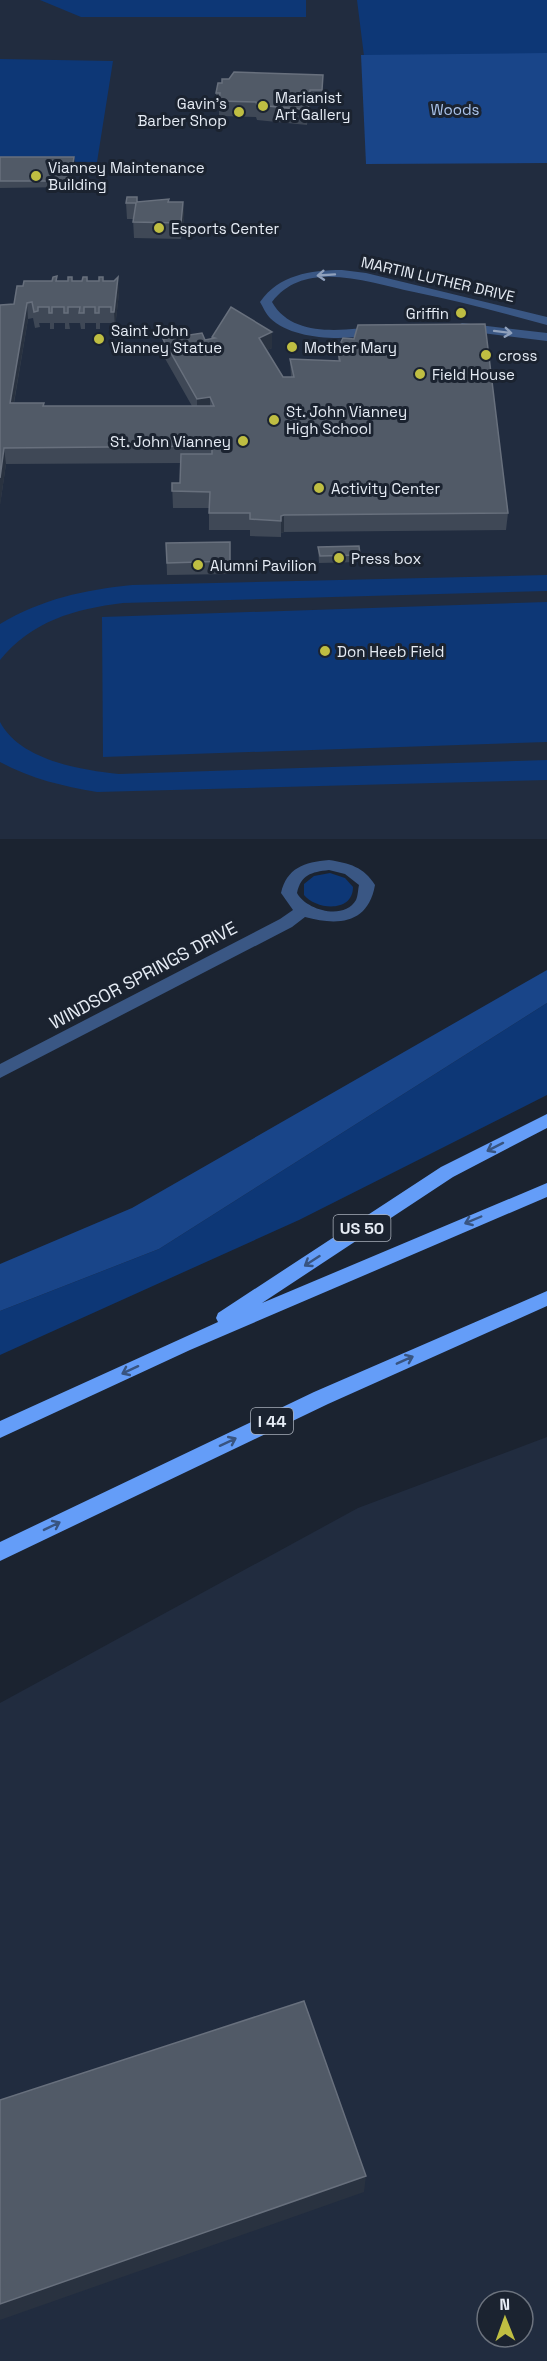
<svg xmlns="http://www.w3.org/2000/svg" width="547" height="2361" viewBox="0 0 547 2361" font-family="'Space Grotesk',sans-serif">
	<style>
		.built { fill: #212c3f; fill-rule: evenodd }
		.green { fill: #0d3776 }
		.forest { fill: #194589 }
		.lines { fill: none; stroke-linecap: round; stroke-linejoin: round }
		.street { fill: #3a5784; fill-rule: evenodd }
		.highway { fill: #649df8; fill-rule: evenodd }
		.wall { fill: #3f4856 }
		.shaded-wall { fill: #293240 }
		.building { fill: #515a67; stroke: #68707d; stroke-width: 1.5 }
		.oneway { stroke: #90a1bc }
		.oneway2 { stroke: #385480 }
		.poi-dot { fill: #bfbe42; stroke: #1b2330; stroke-width: 2 }
		.labels { text-anchor: middle; dominant-baseline: central; stroke-width: 6; stroke-linejoin: round; paint-order: stroke }
		.far-poi-label { font-size: 15px; fill: #e5ebf4; stroke: #1b2330; text-anchor: start }
		.far-park-label { font-size: 15px; fill: #acc5ec; stroke: #1b2330 }
		.far-street-label { font-size: 15px; fill: #e5ebf4; stroke: #1b2330 }
		.shield { fill: #1b2330; stroke: #a8afb9; stroke-width: 1.5 }
		.shield-label { font-size: 16px; font-weight: bold; fill: #e5ebf4 }
		.street-label { font-size: 18px; fill: #e5ebf4; stroke: #1b2330 }
	</style>
	<rect width="100%" height="100%" fill="#1b2330"/>
	<g class="built">
		<rect x="0" y="0" width="547" height="839"/>
		<path d="M 547,1437 L 547,2361 L 0,2361 L 0,1703 L 358,1508 ZM 487,2301 L 523,2301 L 523,2337 L 487,2337 Z"/>
	</g>
	<g class="green">
		<polygon points="40,0 306,0 306,17 81,17"/>
		<polygon points="357,0 547,0 547,54 364,56"/>
		<polygon points="0,59 113,61 97,162 0,161"/>
		<path d="M 547,575 L 547,591 L 123,603 C 74,609 32,621 0,660 L 0,624 C 42,599 84,590 132,585 Z"/>
		<polygon points="547,602 547,742 103,757 102,617"/>
		<path d="M 0,722 C 20,760 80,770 119,774 L 547,760 L 547,780 L 97,792 C 62,786 32,779 0,762 Z"/>
		<path d="M 330,873 L 345,878 L 353,887 C 353,913 316,910 304,895 L 304,884 L 314,876 Z"/>
		<polygon points="547,1003 547,1095 299,1220 0,1355 0,1311 159,1249"/>
	</g>
	<g class="forest">
		<polygon points="547,53 547,163 366,164 361,55"/>
		<polygon points="547,970 547,1003 159,1249 0,1311 0,1264 132,1208"/>
	</g>
	<g class="lines">
		<g class="street">
			<path d="M 342,270 L 366,273 L 547,317 L 547,325 C 503,313 459,301 414,292 C 370,283 305,258 272,302 C 293,339 345,330 381,326 L 385,327 L 385,333 C 353,340 296,343 270,318 C 266,314 263,307 260,302 C 279,275 310,270 342,270 Z"/>
			<polygon points="462,323 547,333 547,341 458,330 456,327"/>
			<path d="M 329,860 C 349,863 364,867 375,885 C 368,924 338,926 305,917 L 292,927 L 0,1078 L 0,1064 L 280,919 L 293,910 L 281,893 C 287,868 304,862 329,860 ZM 329,870 L 345,874 L 359,885 C 358,889 358,896 356,900 C 344,921 306,910 297,893 C 301,875 311,872 329,870 Z"/>
		</g>
		<g class="highway">
			<polygon points="547,1114 547,1128 453,1177 262,1303 547,1183 547,1197 190,1350 0,1438 0,1421 218,1322 216,1318 218,1313 441,1167"/>
			<polygon points="547,1291 547,1306 328,1404 0,1561 0,1542 314,1392"/>
		</g>
	</g>
	<g class="wall">
		<polygon points="323,75 321,105 310,105 307,125 257,120 256,117 219,116 219,108 216,108 216,93 222,83"/>
		<polygon points="0,157 75,164 71,187 0,188"/>
		<polygon points="138,202 183,202 184,218 181,239 134,238 133,219 127,219 126,203"/>
		<polygon points="57,276 57,281 82,281 87,277 88,281 99,281 103,277 103,281 119,293 115,328 112,328 112,323 100,323 100,329 96,329 96,323 85,323 85,329 81,329 80,323 69,323 70,329 65,329 65,323 54,323 54,329 50,329 50,323 39,323 40,327 35,328 33,318 28,319 14,403 44,406 192,406 163,355 163,339 205,340 212,339 212,337 272,348 267,350 283,377 291,377 290,359 338,361 338,352 508,513 506,530 284,532 281,533 281,537 250,536 250,530 209,530 209,508 173,508 172,483 180,483 181,463 6,464 0,505 14,304 23,286 52,281"/>
		<polygon points="230,542 230,574 167,575 166,543"/>
		<polygon points="318,547 360,555 360,562 319,563"/>
	</g>
	<g class="shaded-wall">
		<polygon points="323,75 323,90 321,105"/>
		<polygon points="310,90 310,105 307,125 308,110"/>
		<polygon points="74,157 75,164 71,187 70,181"/>
		<polygon points="183,202 184,218 181,239 181,223"/>
		<polygon points="118,277 119,293 115,328 114,312"/>
		<polygon points="27,303 28,319 11,419 10,403"/>
		<polygon points="272,332 272,348 259,354 259,338"/>
		<polygon points="210,397 210,413 197,415 197,399"/>
		<polygon points="4,448 6,464 0,505 0,478"/>
		<polygon points="284,515 284,532 281,533 281,516"/>
		<polygon points="366,2176 364,2192 0,2320 0,2304"/>
	</g>
	<g class="building">
		<polygon points="234,72 323,75 322,90 310,90 308,110 257,105 256,102 219,101 220,93 216,93 218,83 222,83 222,79 229,79"/>
		<polygon points="0,157 74,157 70,181 0,181"/>
		<polygon points="127,197 137,197 137,202 169,199 168,202 183,202 181,223 133,222 136,203 126,203"/>
		<polygon points="57,276 56,281 68,281 68,277 72,277 72,281 82,281 83,277 87,277 87,281 99,281 99,277 103,277 103,281 114,281 118,277 114,312 111,312 111,307 99,307 99,313 95,313 95,307 84,307 84,313 79,313 80,307 68,307 68,313 64,313 64,307 52,307 52,313 49,313 49,307 38,307 38,311 34,312 32,302 27,303 10,403 44,403 43,406 214,406 210,397 197,399 163,339 202,333 205,340 215,338 212,337 231,307 272,332 259,338 283,377 294,377 290,359 340,361 338,352 341,342 343,338 354,339 358,325 485,324 508,513 284,515 281,516 281,521 250,519 250,513 209,513 210,492 172,491 172,483 180,483 181,454 212,454 212,446 4,448 0,478 0,305 14,304 17,286 23,286 24,281 52,281 53,277"/>
		<polygon points="230,542 230,561 167,563 166,543"/>
		<polygon points="359,546 360,555 320,556 318,547"/>
		<polygon points="304,2001 366,2176 0,2304 0,2100"/>
	</g>
	<defs><path id="oneway-shaft" d="M-6 0H5M1.5-3L5.5 0L1.5 3" fill="none" stroke-width="1.6" stroke-linecap="round" stroke-linejoin="round" transform="scale(1.5)"/></defs>
	<g class="oneway">
		<use href="#oneway-shaft" transform="translate(326 275) rotate(176)"/>
		<use href="#oneway-shaft" transform="translate(503 332) rotate(7)"/>
	</g>
	<g class="oneway2">
		<use href="#oneway-shaft" transform="translate(495 1147) rotate(153)"/>
		<use href="#oneway-shaft" transform="translate(473 1220) rotate(157)"/>
		<use href="#oneway-shaft" transform="translate(312 1261) rotate(147)"/>
		<use href="#oneway-shaft" transform="translate(405 1360) rotate(-24)"/>
		<use href="#oneway-shaft" transform="translate(130 1370) rotate(155)"/>
		<use href="#oneway-shaft" transform="translate(228 1442) rotate(-25)"/>
		<use href="#oneway-shaft" transform="translate(52 1526) rotate(-26)"/>
	</g>
	<g class="poi-dot">
		<circle cx="263" cy="106" r="6"/>
		<circle cx="239" cy="112" r="6"/>
		<circle cx="36" cy="176" r="6"/>
		<circle cx="159" cy="228" r="6"/>
		<circle cx="461" cy="313" r="6"/>
		<circle cx="99" cy="339" r="6"/>
		<circle cx="292" cy="347" r="6"/>
		<circle cx="486" cy="355" r="6"/>
		<circle cx="420" cy="374" r="6"/>
		<circle cx="274" cy="420" r="6"/>
		<circle cx="243" cy="441" r="6"/>
		<circle cx="319" cy="488" r="6"/>
		<circle cx="339" cy="558" r="6"/>
		<circle cx="198" cy="565" r="6"/>
		<circle cx="325" cy="651" r="6"/>
	</g>
	<g class="labels">
		<g class="far-poi-label">
			<text x="275" y="97">Marianist<tspan x="275" dy="17">Art Gallery</tspan></text>
			<text x="227" y="103" text-anchor="end">Gavin's<tspan x="227" dy="17">Barber Shop</tspan></text>
			<text x="48" y="167">Vianney Maintenance<tspan x="48" dy="17">Building</tspan></text>
			<text x="171" y="228">Esports Center</text>
			<text x="449" y="313" text-anchor="end">Griffin</text>
			<text x="111" y="330">Saint John<tspan x="111" dy="17">Vianney Statue</tspan></text>
			<text x="304" y="347">Mother Mary</text>
			<text x="498" y="355">cross</text>
			<text x="432" y="374">Field House</text>
			<text x="286" y="411">St. John Vianney<tspan x="286" dy="17">High School</tspan></text>
			<text x="231" y="441" text-anchor="end">St. John Vianney</text>
			<text x="331" y="488">Activity Center</text>
			<text x="351" y="558">Press box</text>
			<text x="210" y="565">Alumni Pavilion</text>
			<text x="337" y="651">Don Heeb Field</text>
		</g>
		<g class="far-park-label">
			<text x="455" y="109">Woods</text>
		</g>
		<g class="far-street-label">
			<text transform="translate(438 279) rotate(13)">MARTIN LUTHER DRIVE</text>
		</g>
		<g class="shield">
			<rect x="333.5" y="1215" width="57" height="26" rx="4.5"/>
			<rect x="251" y="1408" width="42" height="26" rx="4.5"/>
		</g>
		<g class="shield-label">
			<text x="362" y="1228">US 50</text>
			<text x="272" y="1421">I 44</text>
		</g>
		<g class="street-label">
			<text transform="translate(143 975) rotate(-28)">WINDSOR SPRINGS DRIVE</text>
		</g>
	</g>
	<g transform="translate(505 2319) rotate(359)"><circle r="28" fill="#1b2330" stroke="#6c737e" stroke-width="1.5"/>
	<path d="M0-4.5L10 22L0 15L-10 22Z" fill="#bfbe42"/>
	<text y="-9" font-size="16" font-weight="bold" text-anchor="middle" fill="#e5ebf4">N</text>
	</g>
</svg>
